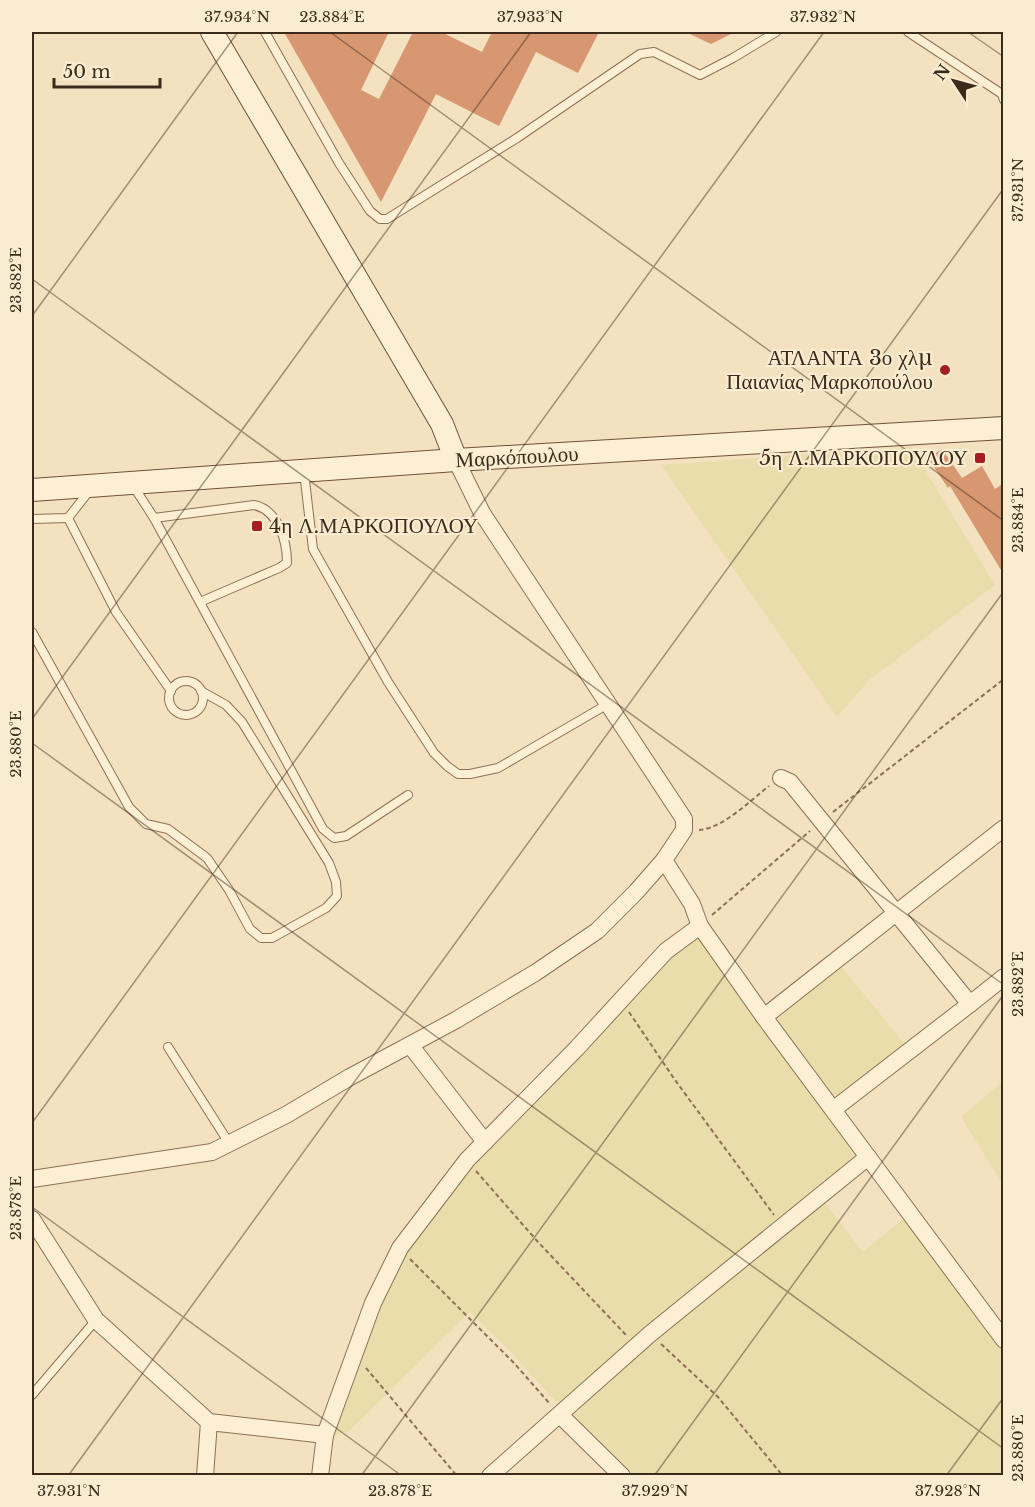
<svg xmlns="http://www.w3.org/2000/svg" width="1035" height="1507" viewBox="0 0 1035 1507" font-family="'Libre Baskerville',serif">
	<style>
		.farmland { fill: #eaddac }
		.building { fill: #d69771 }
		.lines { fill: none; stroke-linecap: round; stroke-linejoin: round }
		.lane-casing { stroke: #8e7155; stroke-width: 10 }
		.street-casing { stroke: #8e7155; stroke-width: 18 }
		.secondary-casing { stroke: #705238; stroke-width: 24 }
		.path { stroke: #8e7155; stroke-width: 2; stroke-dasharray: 4.5 3; stroke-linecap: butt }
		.lane { stroke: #fdefd4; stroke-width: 8 }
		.street { stroke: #fdefd4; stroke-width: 16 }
		.secondary { stroke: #fdefd4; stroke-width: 22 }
		.ticks { fill: none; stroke: #3c2a1b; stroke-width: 1.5; stroke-opacity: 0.45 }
		.poi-dot { fill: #a41e24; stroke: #f9ecd0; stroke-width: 2 }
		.labels { text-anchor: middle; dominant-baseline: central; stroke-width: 4.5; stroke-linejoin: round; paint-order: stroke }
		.poi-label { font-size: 21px; fill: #3c2a1b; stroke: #f9ecd0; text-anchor: end }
		.street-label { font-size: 21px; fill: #3c2a1b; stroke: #f9ecd0 }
		.neatline { fill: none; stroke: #3c2a1b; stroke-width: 2 }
		.ticks-label { font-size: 15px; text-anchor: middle; fill: #3c2a1b }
	</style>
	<rect width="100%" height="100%" fill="#f3e1bf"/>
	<g class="farmland">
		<polygon points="911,447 995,585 868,681 837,717 661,465"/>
		<polygon points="697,934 763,1026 840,965 907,1047 825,1111 856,1155 815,1190 863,1252 903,1219 939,1264 1003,1353 1003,1475 631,1475 560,1406 508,1349 470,1312 349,1431 333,1436 380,1304 409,1246 467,1168 673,954"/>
		<polygon points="1003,1081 1003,1184 961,1117"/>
	</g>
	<g class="building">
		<polygon points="284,32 389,32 361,90 379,99 413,32 441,32 482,52 492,32 599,32 578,73 536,52 499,126 436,94 381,202"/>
		<polygon points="686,32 735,32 711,44"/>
		<polygon points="942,449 962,478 982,466 995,489 1004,483 1004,575 950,486 948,488 928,458"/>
	</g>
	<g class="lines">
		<defs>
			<g id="lane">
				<polyline points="265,32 339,163 370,211 380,219 387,219 517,138 640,54 654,52 700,75 733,58 776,32"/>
				<polyline points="908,32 1002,94 1004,100"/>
				<polyline points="304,472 313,549 388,682 434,753 447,766 458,774 470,774 498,768 608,704"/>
				<polyline points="134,487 154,518 323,829 334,838 346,836 408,795"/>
				<polyline points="68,518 116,612 171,691"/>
				<path d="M 154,518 L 254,505 C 278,510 287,540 287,563 L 279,568 L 200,602"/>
				<polyline points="32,519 68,518 90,490"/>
				<polyline points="32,632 129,807 146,824 168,829 207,858 229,890 250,929 261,938 272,938 326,908 337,896 336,882 329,863 242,722 226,705 201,691"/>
				<circle cx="186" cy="698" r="17"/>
				<polyline points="168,1047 229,1143"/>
				<polyline points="32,1395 96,1320"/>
			</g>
			<g id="street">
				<polyline points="781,778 790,782 970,1004 1004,977"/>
				<polyline points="664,860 692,904 700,926 764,1017 1004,828"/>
				<polyline points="410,1045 485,1142"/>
				<polyline points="834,1109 970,1004"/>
				<polyline points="868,1157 1004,1340"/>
				<polyline points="32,1179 212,1152 286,1115 350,1077 456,1020 535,973 597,931 636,892 664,860 684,830 684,819 482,513 456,460"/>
				<polyline points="32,1219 96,1320 209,1422 325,1435"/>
				<polyline points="560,1415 622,1476"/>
				<polyline points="205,1476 209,1422"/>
				<polyline points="320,1476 325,1435 373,1303 400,1248 467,1160 577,1048 666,951 700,926"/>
				<polyline points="490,1476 650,1334 868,1157 764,1017"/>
			</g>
			<g id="secondary">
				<polyline points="212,32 442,424 456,460"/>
				<polyline points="32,490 456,460 1004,428"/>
			</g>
		</defs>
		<use href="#lane" class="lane-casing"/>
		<use href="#street" class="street-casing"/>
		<use href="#secondary" class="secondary-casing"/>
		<g class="path">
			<polyline points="833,812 1004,679"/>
			<path d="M 699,830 C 722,829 751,800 769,786"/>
			<polyline points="712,915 810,831"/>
			<polyline points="629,1012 675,1080 774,1215"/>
			<polyline points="476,1171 538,1242 626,1335"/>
			<polyline points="410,1259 514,1363 550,1404"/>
			<polyline points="661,1344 718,1397 783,1476"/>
			<polyline points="366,1368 457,1476"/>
		</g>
		<use href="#lane" class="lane"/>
		<use href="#street" class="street"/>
		<use href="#secondary" class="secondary"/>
	</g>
	<path class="ticks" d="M 330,32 L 1004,521M 968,32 L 1004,57M 32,279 L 1004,985M 32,316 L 238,32M 32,719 L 531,32M 32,743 L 1004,1449M 32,1123 L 824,32M 32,1207 L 402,1476M 68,1476 L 1004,188M 361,1476 L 1004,591M 654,1476 L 1004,994M 946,1476 L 1004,1397"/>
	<g class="poi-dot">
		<circle cx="945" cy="370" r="6"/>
		<rect x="974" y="452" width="12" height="12" rx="3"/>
		<rect x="251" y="520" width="12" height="12" rx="3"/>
	</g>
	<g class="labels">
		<g class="poi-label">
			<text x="933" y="358">ΑΤΛΑΝΤΑ 3ο χλμ<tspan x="933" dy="24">Παιανίας Μαρκοπούλου</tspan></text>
			<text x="968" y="458">5η Λ.ΜΑΡΚΟΠΟΥΛΟΥ</text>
			<text x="269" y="526" text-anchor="start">4η Λ.ΜΑΡΚΟΠΟΥΛΟΥ</text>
		</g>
		<g class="street-label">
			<text transform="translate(517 457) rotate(-3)">Μαρκόπουλου</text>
		</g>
	</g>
	<rect width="1035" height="1507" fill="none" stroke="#f9ecd0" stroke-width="66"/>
	<g transform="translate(954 81) rotate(306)" stroke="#f9ecd0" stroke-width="4.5" paint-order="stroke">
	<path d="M0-4.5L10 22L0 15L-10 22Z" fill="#3c2a1b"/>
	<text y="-9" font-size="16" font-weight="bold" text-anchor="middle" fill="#3c2a1b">N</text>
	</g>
	<path d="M54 78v9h106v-9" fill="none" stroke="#3c2a1b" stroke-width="3"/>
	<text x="63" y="78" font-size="18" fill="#3c2a1b" stroke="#f9ecd0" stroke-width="4.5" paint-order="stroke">50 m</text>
	<rect x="33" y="33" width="969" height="1441" class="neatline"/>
	<g class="ticks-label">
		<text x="237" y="22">37.934°N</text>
		<text x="332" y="22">23.884°E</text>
		<text x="530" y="22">37.933°N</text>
		<text x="823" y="22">37.932°N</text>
		<text transform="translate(1018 190) rotate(-90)" y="5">37.931°N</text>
		<text transform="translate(16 280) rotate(-90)" y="5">23.882°E</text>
		<text transform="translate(1018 520) rotate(-90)" y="5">23.884°E</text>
		<text transform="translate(16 744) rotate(-90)" y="5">23.880°E</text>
		<text transform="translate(1018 984) rotate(-90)" y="5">23.882°E</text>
		<text transform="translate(16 1208) rotate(-90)" y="5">23.878°E</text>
		<text transform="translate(1018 1448) rotate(-90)" y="5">23.880°E</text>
		<text x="69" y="1496">37.931°N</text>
		<text x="400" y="1496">23.878°E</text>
		<text x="655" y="1496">37.929°N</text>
		<text x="948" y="1496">37.928°N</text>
	</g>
</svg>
